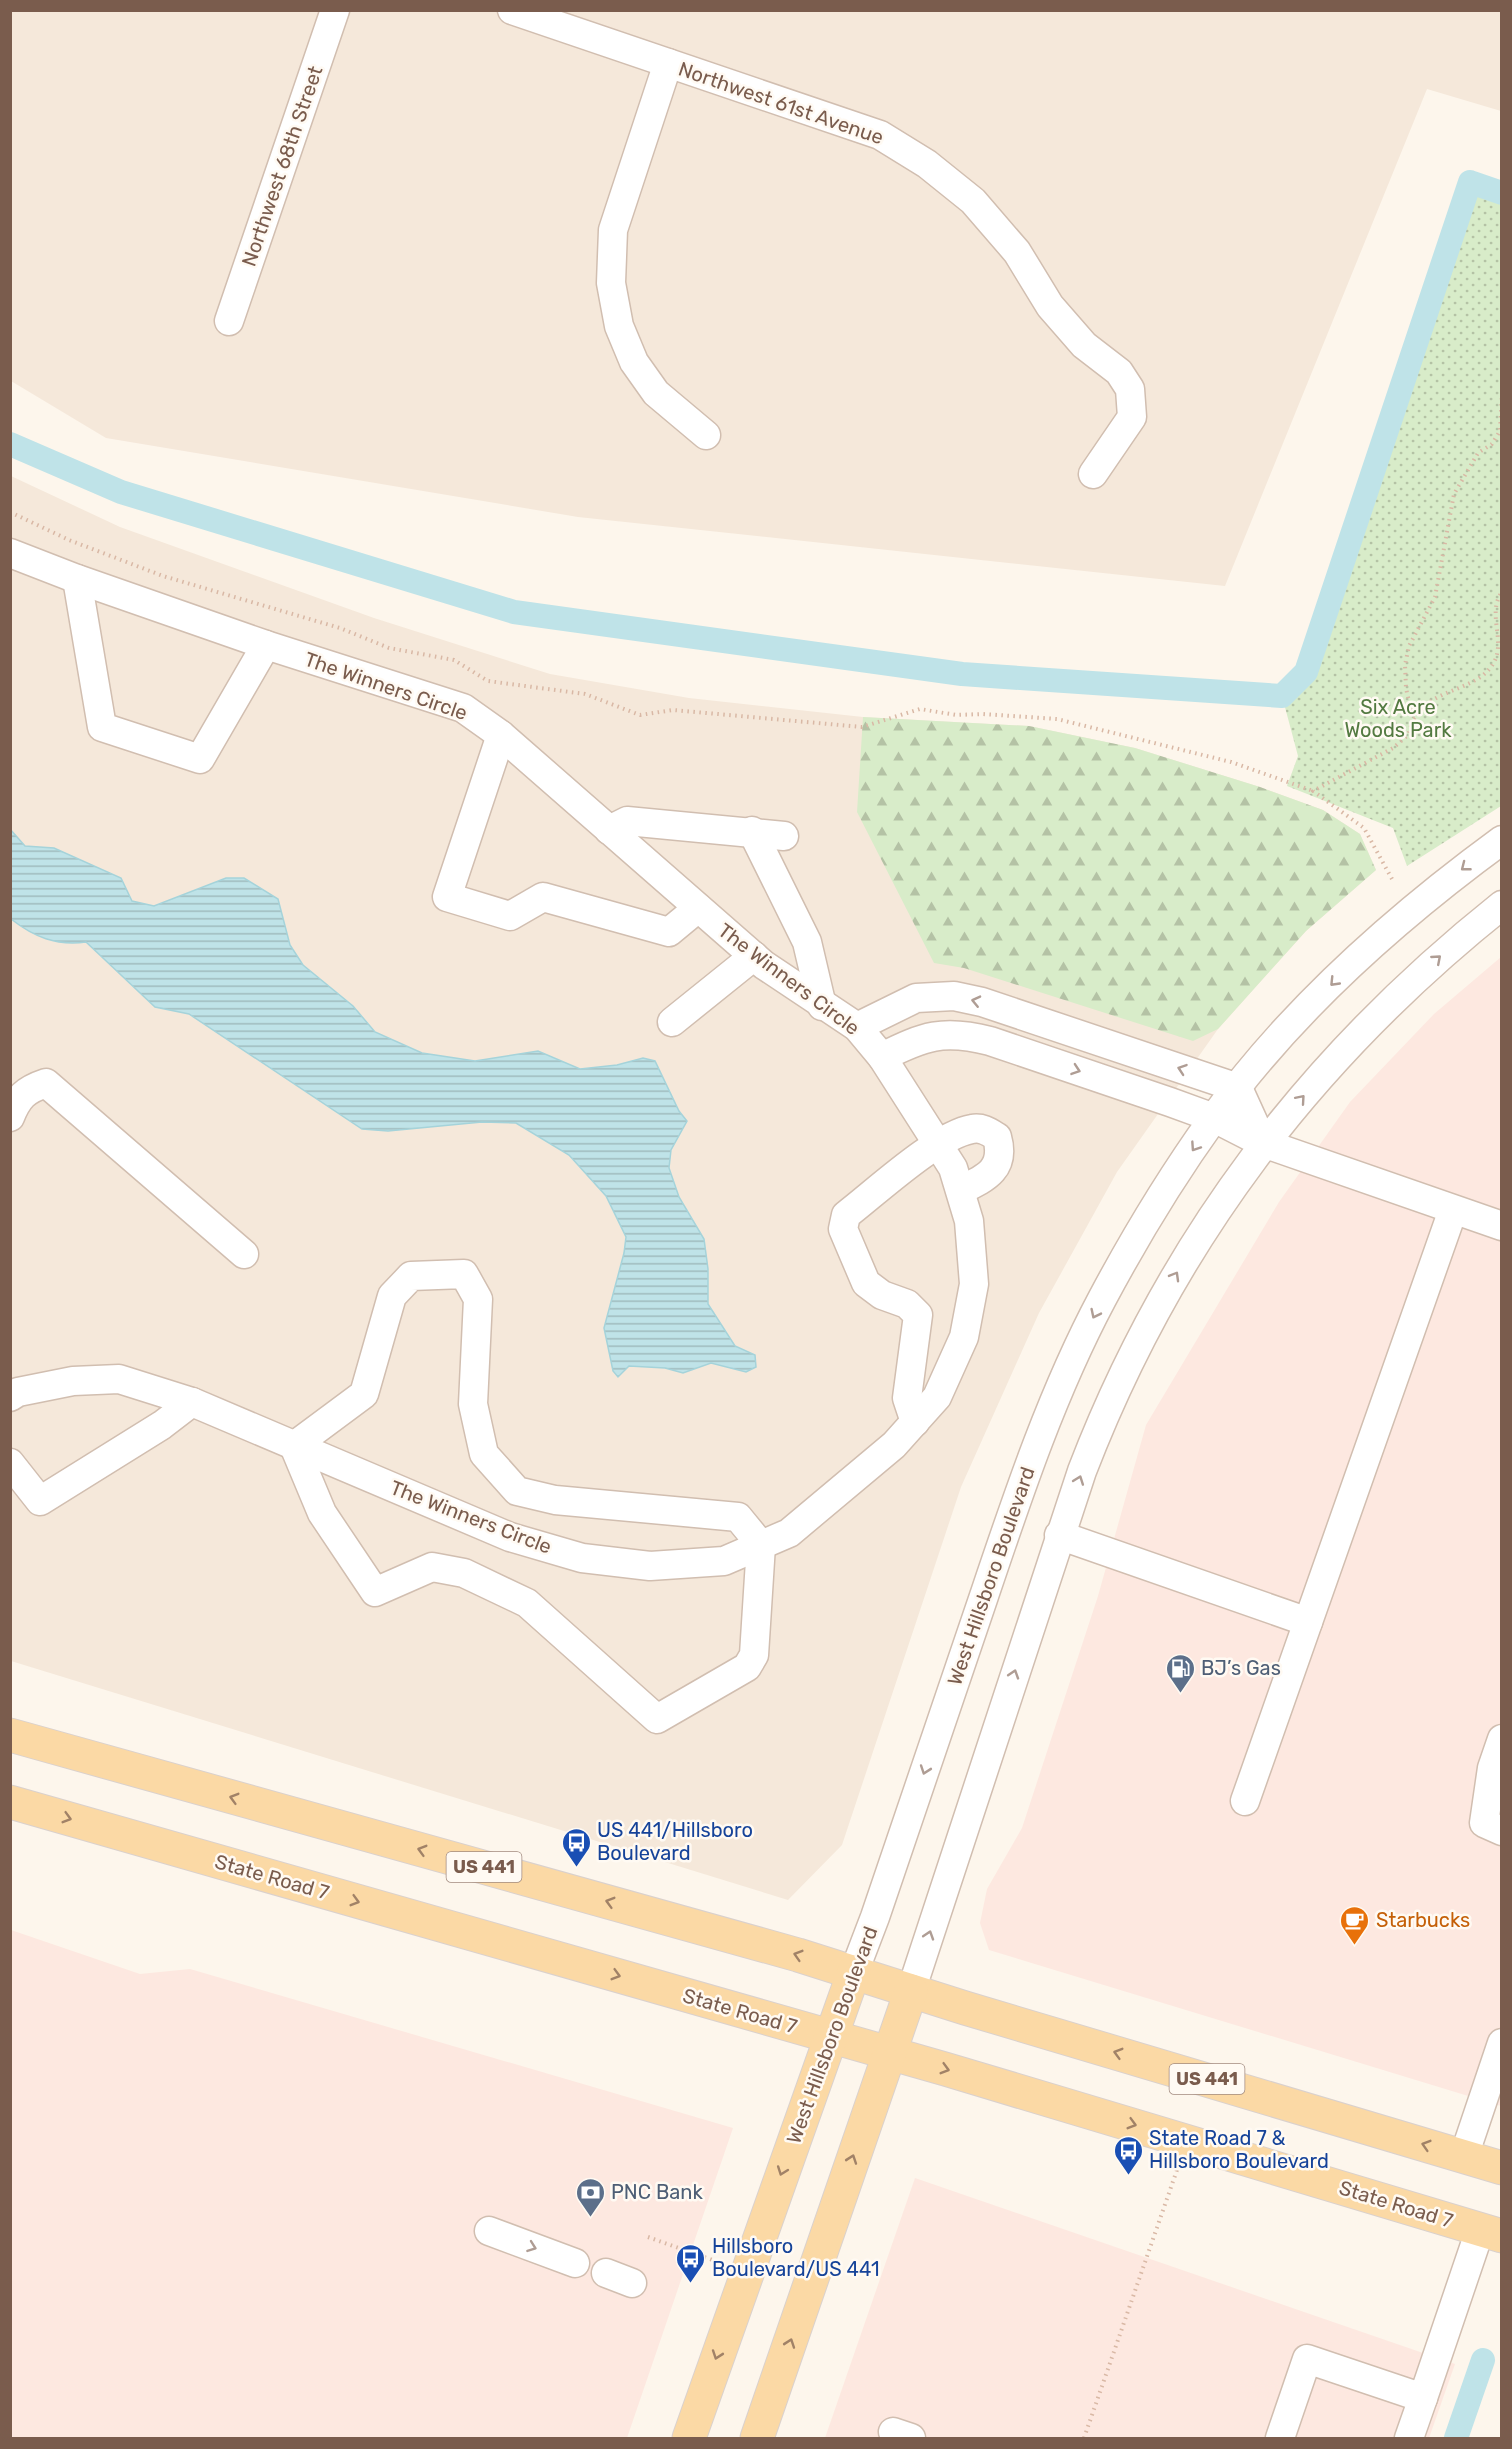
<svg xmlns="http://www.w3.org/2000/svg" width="1512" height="2449" viewBox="0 0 1512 2449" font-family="Rubik,sans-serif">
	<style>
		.residential { fill: #f5e8da }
		.commercial { fill: #fde8e0 }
		.forest { fill: url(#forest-firs) }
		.park { fill: url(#park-dots) }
		.water { fill: url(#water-rules); stroke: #a5d3da; stroke-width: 1.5 }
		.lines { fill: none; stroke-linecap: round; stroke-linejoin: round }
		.canal { stroke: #bfe3e8; stroke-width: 24 }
		.minor-casing { stroke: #d1beb0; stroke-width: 31 }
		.major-casing { stroke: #dad1cd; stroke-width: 35 }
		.path { stroke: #d9b8a5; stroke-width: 4; stroke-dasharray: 1.5 4.5; stroke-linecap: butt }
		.minor { stroke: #fff; stroke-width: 28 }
		.major { stroke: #fbd9a5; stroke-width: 33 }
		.oneway { stroke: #af9d94 }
		.oneway2 { stroke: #a18267 }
		.labels { text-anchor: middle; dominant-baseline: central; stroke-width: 5; stroke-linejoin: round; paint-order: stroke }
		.shield { fill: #fffaf3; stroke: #a28b7f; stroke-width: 1.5 }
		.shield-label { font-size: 18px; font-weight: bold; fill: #7a5c4d }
		.street-label { font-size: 20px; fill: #7a5c4d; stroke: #fffaf3 }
		.park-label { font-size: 20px; fill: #537a41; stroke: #fffaf3 }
		.service-label { font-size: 20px; fill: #4e5e75; stroke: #fffaf3; text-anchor: start }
		.transit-label { font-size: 20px; fill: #164399; stroke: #fffaf3; text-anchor: start }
		.food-label { font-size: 20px; fill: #c56008; stroke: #fffaf3; text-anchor: start }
	</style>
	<defs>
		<pattern id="forest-firs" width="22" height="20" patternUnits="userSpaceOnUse" patternTransform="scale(1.5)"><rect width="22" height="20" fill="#d8ecc9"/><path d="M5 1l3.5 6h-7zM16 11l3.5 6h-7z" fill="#b4c2a5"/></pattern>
		<pattern id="park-dots" width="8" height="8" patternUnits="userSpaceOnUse" patternTransform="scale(1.5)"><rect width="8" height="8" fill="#d8ecc9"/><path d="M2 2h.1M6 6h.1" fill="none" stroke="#b4c2a5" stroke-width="1.8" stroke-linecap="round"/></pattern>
		<pattern id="water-rules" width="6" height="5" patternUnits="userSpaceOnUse" patternTransform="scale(1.5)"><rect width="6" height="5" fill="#bfe3e8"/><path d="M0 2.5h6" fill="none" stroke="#a0bbbe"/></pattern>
	</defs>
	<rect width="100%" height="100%" fill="#fdf6ec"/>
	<g class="residential">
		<polygon points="10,11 1501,11 1501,111 1427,89 1225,586 578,517 106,438 11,381"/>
		<polygon points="11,476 120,527 374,618 550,674 689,698 863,717 1029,726 1135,748 1260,787 1323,810 1360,834 1376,870 1306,931 1218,1029 1117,1172 1039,1313 961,1487 842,1845 788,1900 11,1661"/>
	</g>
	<g class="commercial">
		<polygon points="1501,957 1501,2106 989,1950 980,1923 987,1889 1022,1828 1098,1596 1146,1425 1279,1202 1350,1102 1434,1014"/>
		<polygon points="11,1930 140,1974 190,1969 733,2128 627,2438 11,2438"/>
		<polygon points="915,2178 1455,2364 1429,2438 825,2438"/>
	</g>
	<polygon class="forest" points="863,717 1029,726 1135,748 1260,787 1323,810 1360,834 1376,870 1306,931 1218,1029 1193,1041 964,968 934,963 857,812"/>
	<polygon class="park" points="1470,182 1501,193 1501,806 1407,866 1393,828 1287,786 1298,756 1282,696 1306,672"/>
	<path class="water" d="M 10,829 L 25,846 L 54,848 L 121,878 L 132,901 L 154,906 L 226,878 L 244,878 L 278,899 L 290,945 L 303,965 L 353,1006 L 375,1032 L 422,1053 L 475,1061 L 538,1051 L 580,1069 L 617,1065 L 643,1058 L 655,1061 L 679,1111 L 687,1121 L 671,1150 L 669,1168 L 679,1197 L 704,1239 L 708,1269 L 708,1304 L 735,1346 L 755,1355 L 756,1367 L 746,1372 L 711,1363 L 683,1373 L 665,1368 L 629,1366 L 618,1377 L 613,1371 L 604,1328 L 624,1253 L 626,1237 L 606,1196 L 569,1155 L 516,1123 L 482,1122 L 388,1131 L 362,1129 L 189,1014 L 155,1007 L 86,942 C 56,946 34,937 11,919 Z"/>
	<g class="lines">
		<g class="canal">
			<polyline points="10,444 121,492 514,612 962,674 1282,696 1306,672 1470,182 1502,193"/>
			<polyline points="1456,2438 1483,2360"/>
		</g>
		<defs>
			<g id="minor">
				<polyline points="512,10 880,135 927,164 973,201 1017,252 1050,306 1084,345 1119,372 1130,389 1132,417 1093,474"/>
				<polyline points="668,63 613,230 611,283 619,326 634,362 656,393 706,435"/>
				<polyline points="229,321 335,10"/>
				<polyline points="10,553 77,579 266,645 463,708 501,735 764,965 857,1027 882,1057 953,1168 969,1221 974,1284 964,1337 937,1397 894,1445 789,1533 724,1561 650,1566 582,1558 510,1537 192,1402 119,1379 73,1381 18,1392 10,1397"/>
				<polyline points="77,579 102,727 200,759 266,645"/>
				<polyline points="501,735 447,897 510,916 543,897 669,932 698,908"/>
				<polyline points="609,830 627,821 784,836"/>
				<polyline points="752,831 807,942 822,1006"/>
				<polyline points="672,1022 754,956"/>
				<polyline points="857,1027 916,998 954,996 982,1002 1238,1088 1263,1143"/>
				<path d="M 882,1057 C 924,1036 943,1029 990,1041 L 1170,1102 L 1214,1118 L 1263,1143 L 1502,1226"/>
				<path d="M 10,1117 C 18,1097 25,1090 46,1083 L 244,1254"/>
				<polygon points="464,1274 478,1299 473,1404 484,1454 517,1491 555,1500 738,1517 761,1545 754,1655 747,1667 657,1719 527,1603 464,1573 432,1567 375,1592 322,1513 294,1446 364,1394 392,1296 411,1276"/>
				<path d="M 915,1422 L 907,1398 L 918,1315 L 907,1304 L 882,1295 L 866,1283 L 843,1229 L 846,1215 C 876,1192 937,1135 972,1129 C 982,1127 989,1132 997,1137 C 1006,1169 986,1178 961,1190"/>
				<polyline points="10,1463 40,1501 162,1425 192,1402"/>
				<polyline points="1059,1535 1308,1622"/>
				<polyline points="1502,1739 1492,1768 1484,1823 1502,1831"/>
				<polyline points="1245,1801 1453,1210"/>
				<path d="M 854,1972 L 875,1917 C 912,1810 948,1703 984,1596 C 1018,1495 1052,1393 1102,1299 C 1135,1237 1172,1176 1213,1119 C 1291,1010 1394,919 1502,840"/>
				<path d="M 911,1991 L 1082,1471 C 1170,1242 1310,1058 1502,905"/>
				<polyline points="1464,2156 1502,2043"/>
				<polyline points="489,2231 575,2263"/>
				<polyline points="606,2273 632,2283"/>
				<polyline points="893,2432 911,2438"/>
				<polyline points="1280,2438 1307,2359 1423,2398 1480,2230"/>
				<polyline points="1409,2438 1423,2398"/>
			</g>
			<g id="major">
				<polyline points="10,1735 798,1955 965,2008 1502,2168"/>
				<polyline points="10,1802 945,2069 1502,2236"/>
				<polyline points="689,2438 854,1972"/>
				<polyline points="757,2438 911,1991"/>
			</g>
		</defs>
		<use href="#minor" class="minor-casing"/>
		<use href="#major" class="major-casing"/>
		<g class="path">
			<polyline points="10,512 69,540 163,576 340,628 389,648 454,660 488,681 585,694 640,715 673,710 862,727 920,709 956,715 983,714 1057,719 1231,762 1313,791"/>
			<path d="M 1414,719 C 1418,715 1422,709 1426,705 C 1446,688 1479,687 1493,664 C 1507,641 1486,614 1502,592"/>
			<polyline points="1392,879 1364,828 1313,791 1393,748 1408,735 1413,720 1406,688 1405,665 1409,646 1435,597 1454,494 1478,453 1492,444 1500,431 1502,393"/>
			<polyline points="648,2237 724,2264"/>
			<polyline points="1084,2438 1178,2167"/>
		</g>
		<use href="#minor" class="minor"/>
		<use href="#major" class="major"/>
	</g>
	<defs><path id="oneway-chevron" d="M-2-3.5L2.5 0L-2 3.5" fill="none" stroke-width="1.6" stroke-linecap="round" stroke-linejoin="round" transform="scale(1.5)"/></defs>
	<g class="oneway">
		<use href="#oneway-chevron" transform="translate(1465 867) rotate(142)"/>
		<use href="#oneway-chevron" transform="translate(1437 959) rotate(-41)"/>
		<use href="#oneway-chevron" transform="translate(1334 982) rotate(134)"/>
		<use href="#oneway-chevron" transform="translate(976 1001) rotate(-167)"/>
		<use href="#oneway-chevron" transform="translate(1182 1069) rotate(-161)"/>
		<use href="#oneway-chevron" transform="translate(1076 1070) rotate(19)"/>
		<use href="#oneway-chevron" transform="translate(1301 1099) rotate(-49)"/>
		<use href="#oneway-chevron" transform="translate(1195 1147) rotate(124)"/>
		<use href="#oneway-chevron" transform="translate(1175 1276) rotate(-60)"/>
		<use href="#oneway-chevron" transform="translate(1095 1314) rotate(116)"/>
		<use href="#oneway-chevron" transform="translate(1079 1480) rotate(-70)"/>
		<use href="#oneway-chevron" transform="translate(1014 1674) rotate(-72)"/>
		<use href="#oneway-chevron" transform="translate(925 1770) rotate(109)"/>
		<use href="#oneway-chevron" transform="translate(929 1935) rotate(-72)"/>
		<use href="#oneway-chevron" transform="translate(532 2247) rotate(20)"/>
	</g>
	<g class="oneway2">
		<use href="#oneway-chevron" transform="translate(234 1798) rotate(-164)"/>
		<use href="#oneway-chevron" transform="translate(67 1818) rotate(16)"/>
		<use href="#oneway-chevron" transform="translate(422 1850) rotate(-164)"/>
		<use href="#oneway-chevron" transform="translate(355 1901) rotate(16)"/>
		<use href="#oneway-chevron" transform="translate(610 1902) rotate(-164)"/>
		<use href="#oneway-chevron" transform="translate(798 1955) rotate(-163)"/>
		<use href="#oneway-chevron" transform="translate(616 1975) rotate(16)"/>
		<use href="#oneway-chevron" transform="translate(1118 2053) rotate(-164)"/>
		<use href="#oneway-chevron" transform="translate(945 2069) rotate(16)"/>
		<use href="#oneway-chevron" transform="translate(1132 2124) rotate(16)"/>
		<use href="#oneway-chevron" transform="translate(1426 2145) rotate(-163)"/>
		<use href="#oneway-chevron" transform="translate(852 2159) rotate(-71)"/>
		<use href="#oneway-chevron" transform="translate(782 2171) rotate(110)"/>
		<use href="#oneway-chevron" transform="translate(790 2343) rotate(-71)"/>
		<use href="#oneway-chevron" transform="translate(717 2355) rotate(109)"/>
	</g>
	<defs>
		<symbol id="fuel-pin" viewBox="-11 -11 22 30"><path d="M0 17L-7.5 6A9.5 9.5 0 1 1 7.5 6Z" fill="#5c6f8a" stroke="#fffaf3"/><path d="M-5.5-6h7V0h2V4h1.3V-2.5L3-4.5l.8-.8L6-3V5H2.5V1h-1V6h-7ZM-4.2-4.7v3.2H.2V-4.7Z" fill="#fff"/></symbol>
		<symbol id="bus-pin" viewBox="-11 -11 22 30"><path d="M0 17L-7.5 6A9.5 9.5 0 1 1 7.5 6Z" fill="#1a4fb4" stroke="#fffaf3"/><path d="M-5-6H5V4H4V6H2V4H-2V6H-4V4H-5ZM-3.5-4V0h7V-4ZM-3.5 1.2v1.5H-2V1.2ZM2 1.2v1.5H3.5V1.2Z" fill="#fff"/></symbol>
		<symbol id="cafe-pin" viewBox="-11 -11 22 30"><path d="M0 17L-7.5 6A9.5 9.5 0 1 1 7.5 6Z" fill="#e8710a" stroke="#fffaf3"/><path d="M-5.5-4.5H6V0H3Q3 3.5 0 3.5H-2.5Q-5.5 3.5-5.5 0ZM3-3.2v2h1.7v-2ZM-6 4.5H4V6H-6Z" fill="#fff"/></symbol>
		<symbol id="bank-pin" viewBox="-11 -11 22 30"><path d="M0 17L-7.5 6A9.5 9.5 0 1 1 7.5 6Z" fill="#5c6f8a" stroke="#fffaf3"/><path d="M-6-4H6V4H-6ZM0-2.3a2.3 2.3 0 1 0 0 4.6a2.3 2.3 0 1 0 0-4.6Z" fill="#fff"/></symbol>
	</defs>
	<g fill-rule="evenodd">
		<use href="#fuel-pin" x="1164" y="1652" width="33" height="45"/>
		<use href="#bus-pin" x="560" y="1826" width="33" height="45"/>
		<use href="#cafe-pin" x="1338" y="1904" width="33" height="45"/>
		<use href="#bus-pin" x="1112" y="2134" width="33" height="45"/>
		<use href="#bank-pin" x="574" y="2176" width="33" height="45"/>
		<use href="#bus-pin" x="674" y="2242" width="33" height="45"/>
	</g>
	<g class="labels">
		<g class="shield">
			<rect x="446.5" y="1852" width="75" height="30" rx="4.5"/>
			<rect x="1169.5" y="2064" width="75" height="30" rx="4.5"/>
		</g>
		<g class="shield-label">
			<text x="484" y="1867">US 441</text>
			<text x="1207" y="2079">US 441</text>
		</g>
		<g class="street-label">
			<text transform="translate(781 103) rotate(19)">Northwest 61st Avenue</text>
			<text transform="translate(282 166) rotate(-71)">Northwest 68th Street</text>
			<text transform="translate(386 686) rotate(19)">The Winners Circle</text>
			<text transform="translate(789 979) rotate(37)">The Winners Circle</text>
			<text transform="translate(471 1517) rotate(21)">The Winners Circle</text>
			<text transform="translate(991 1576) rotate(-71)">West Hillsboro Boulevard</text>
			<text transform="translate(272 1877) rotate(16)">State Road 7</text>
			<text transform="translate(740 2011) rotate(16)">State Road 7</text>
			<text transform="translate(832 2035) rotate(-70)">West Hillsboro Boulevard</text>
			<text transform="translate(1396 2204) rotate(17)">State Road 7</text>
		</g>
		<g class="park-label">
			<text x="1398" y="707">Six Acre<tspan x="1398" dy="23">Woods Park</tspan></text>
		</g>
		<g class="service-label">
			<text x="1201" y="1668">BJ’s Gas</text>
			<text x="611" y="2192">PNC Bank</text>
		</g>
		<g class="transit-label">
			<text x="597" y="1830">US 441/Hillsboro<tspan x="597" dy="23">Boulevard</tspan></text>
			<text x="1149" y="2138">State Road 7 &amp;<tspan x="1149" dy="23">Hillsboro Boulevard</tspan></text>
			<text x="712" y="2246">Hillsboro<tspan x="712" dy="23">Boulevard/US 441</tspan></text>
		</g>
		<g class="food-label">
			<text x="1376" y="1920">Starbucks</text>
		</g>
	</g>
	<rect width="1512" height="2449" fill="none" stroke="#7a5c4d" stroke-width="24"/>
</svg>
